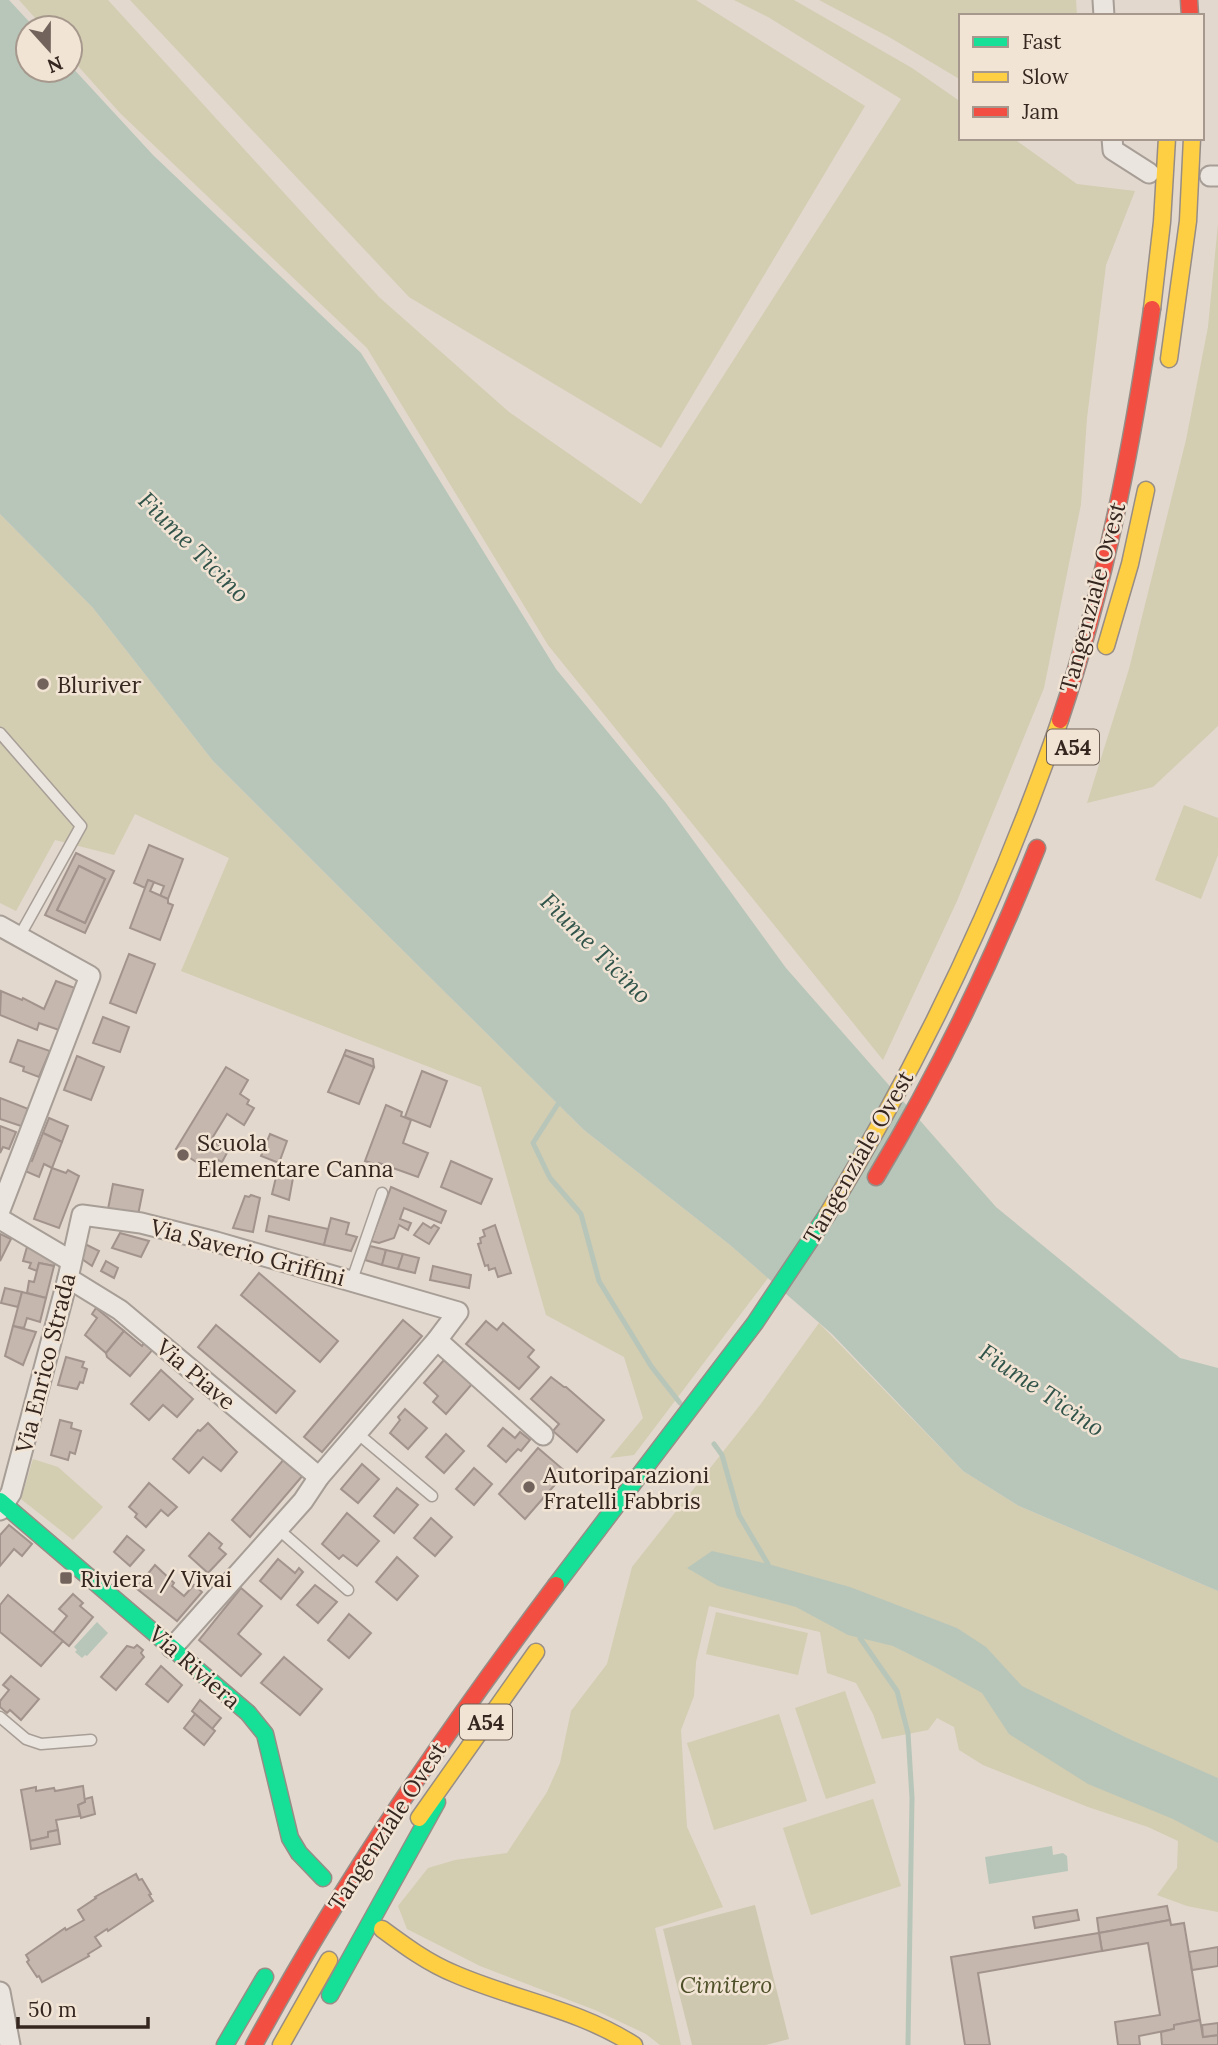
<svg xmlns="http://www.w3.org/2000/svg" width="1218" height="2045" viewBox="0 0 1218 2045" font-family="Lora,serif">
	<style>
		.green { fill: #d3cdb1 }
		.cemetery { fill: #cec8b0 }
		.water { fill: #b8c6ba }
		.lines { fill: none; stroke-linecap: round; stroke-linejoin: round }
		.stream { stroke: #b8c6ba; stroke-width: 5 }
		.building { fill: #c5b6ae; stroke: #a2948d; stroke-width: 2; fill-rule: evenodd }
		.lane-casing { stroke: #a79e97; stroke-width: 13 }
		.street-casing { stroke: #a79e97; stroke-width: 23 }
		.fast-casing { stroke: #978d86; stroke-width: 19 }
		.slow-casing { stroke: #978d86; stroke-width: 19 }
		.jam-casing { stroke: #978d86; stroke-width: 19 }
		.lane { stroke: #eae5de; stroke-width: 10 }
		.street { stroke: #eae5de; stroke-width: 19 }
		.fast { stroke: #16e098; stroke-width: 16 }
		.slow { stroke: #ffcf43; stroke-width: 16 }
		.jam { stroke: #f24e42; stroke-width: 16 }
		.poi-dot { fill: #72645c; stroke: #f2e4d4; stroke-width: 2.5 }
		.labels { text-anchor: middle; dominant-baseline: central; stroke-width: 5; stroke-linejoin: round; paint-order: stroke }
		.shield { fill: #f2e4d4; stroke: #6e5f55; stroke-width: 2 }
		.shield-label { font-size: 21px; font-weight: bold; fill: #35261f }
		.street-label { font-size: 23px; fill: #35261f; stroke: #f2e4d4 }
		.poi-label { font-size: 23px; fill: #35261f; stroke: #f2e4d4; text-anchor: start }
		.park-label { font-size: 23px; font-style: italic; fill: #4d5028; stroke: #f2e4d4 }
		.water-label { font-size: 24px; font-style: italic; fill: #30534a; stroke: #f2e4d4 }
	</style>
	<rect width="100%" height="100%" fill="#e2d8cd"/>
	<g class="green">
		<polygon points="19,0 108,0 379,297 509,412 641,504 901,99 768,17 734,0 794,0 912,68 961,102 961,138 1013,138 1077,184 1135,191 1106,265 1087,418 1081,504 1044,688 957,901 883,1060 548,645 367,348 120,113 70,57 70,28 44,28"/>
		<polygon points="130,0 696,0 865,106 661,448 409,297"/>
		<polygon points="819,0 1076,0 1077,16 961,16 961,80 889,37"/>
		<polygon points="1218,224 1218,726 1153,787 1087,803 1129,669 1186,440 1208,327"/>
		<polygon points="0,514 93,608 213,761 354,902 584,1130 730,1245 768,1278 634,1455 610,1458 643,1418 624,1357 546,1315 481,1087 181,971 229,858 135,814 114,855 55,840 16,911 0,903"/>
		<polygon points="1184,805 1218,818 1218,855 1201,899 1155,880"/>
		<polygon points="819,1323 963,1471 1019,1506 1218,1591 1218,1912 1187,1906 1157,1895 1177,1868 1178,1841 1148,1827 1088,1807 983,1765 959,1750 954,1727 937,1718 928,1730 882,1739 873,1714 856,1683 827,1673 820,1632 709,1606 696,1662 694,1696 681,1730 687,1827 723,1907 655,1928 681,2045 660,2045 646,2034 595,2010 480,1966 407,1929 398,1906 428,1868 455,1860 507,1853 547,1792 560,1763 571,1711 607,1664 632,1567 760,1405"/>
		<polygon points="33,1459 58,1467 103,1507 73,1540 21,1499"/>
		<polygon points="716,1612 808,1633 798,1675 706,1654"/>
		<polygon points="845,1691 876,1783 826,1799 795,1708"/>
		<polygon points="779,1714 807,1801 714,1830 687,1743"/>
		<polygon points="873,1799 901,1886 811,1915 783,1828"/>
	</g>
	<polygon class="cemetery" points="755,1905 789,2039 766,2045 692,2045 663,1929"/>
	<g class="water">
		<polygon points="0,0 9,0 35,28 28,28 28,70 70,70 70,65 153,155 361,353 556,669 666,803 786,968 996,1207 1180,1358 1218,1368 1218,1591 1019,1506 963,1471 832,1334 730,1245 584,1130 354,902 213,761 93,608 0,514"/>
		<polygon points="712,1551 768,1564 850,1587 957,1628 986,1647 1022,1686 1127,1738 1218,1778 1218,1843 1173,1819 1088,1784 1009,1734 982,1693 935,1667 893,1646 848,1635 796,1607 718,1586 687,1568"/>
		<polygon points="97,1622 108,1633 87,1656 85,1655 82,1658 75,1652 77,1650 74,1647"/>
		<polygon points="1052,1846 1053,1855 1063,1853 1067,1856 1068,1871 989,1884 985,1857"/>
	</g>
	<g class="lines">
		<g class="stream">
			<polyline points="558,1104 533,1143 550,1178 581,1214 599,1281 651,1366 680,1403"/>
			<polyline points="714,1444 722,1455 739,1515 768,1564"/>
			<polyline points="860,1638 897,1691 908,1733 912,1798 908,2045"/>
		</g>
	</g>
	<g class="building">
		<polygon points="149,845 183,859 168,899 160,896 164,886 148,880 145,888 134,883"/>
		<path d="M 76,853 L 114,871 L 85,933 L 45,915 ZM 79,866 L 105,879 L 85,923 L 57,910 Z"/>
		<polygon points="79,866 105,879 85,923 57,910"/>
		<polygon points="148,880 154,882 150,891 168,899 168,903 173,905 160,940 130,928"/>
		<polygon points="129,954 155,964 136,1013 110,1003"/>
		<polygon points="56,981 75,988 59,1030 39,1023 37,1030 0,1015 1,991 22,1000 23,998 44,1009"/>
		<polygon points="103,1017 129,1027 120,1052 93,1043"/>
		<polygon points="18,1040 50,1051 39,1077 23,1071 24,1067 10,1062"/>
		<polygon points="346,1050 373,1059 374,1067 344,1055"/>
		<polygon points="344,1055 374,1067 359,1104 328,1092"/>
		<polygon points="77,1056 104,1067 91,1100 64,1090"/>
		<polygon points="226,1067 248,1080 240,1094 249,1100 247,1104 254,1108 244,1125 227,1114 211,1140 228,1151 222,1162 218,1160 212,1172 176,1149"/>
		<polygon points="422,1071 447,1081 430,1127 405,1117"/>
		<polygon points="0,1098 31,1110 24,1127 0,1119"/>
		<polygon points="386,1105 402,1112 401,1116 411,1120 403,1143 428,1153 418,1177 379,1163 378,1165 365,1161"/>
		<polygon points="49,1118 68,1126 62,1142 43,1133"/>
		<polygon points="0,1126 16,1132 9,1149 3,1147 0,1153"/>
		<polygon points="43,1133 62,1142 52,1168 44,1164 39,1177 25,1171 29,1160 32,1161"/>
		<polygon points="270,1134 287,1141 279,1163 261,1156"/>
		<polygon points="451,1161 492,1179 481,1204 441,1187"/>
		<polygon points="52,1168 66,1173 68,1170 79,1176 59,1228 34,1219"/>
		<polygon points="277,1173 293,1178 289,1200 272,1194"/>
		<polygon points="113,1184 143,1190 138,1215 108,1209"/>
		<polygon points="391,1187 446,1211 441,1223 404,1208 400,1219 411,1223 408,1230 399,1225 394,1238 379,1243 371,1241"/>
		<polygon points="251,1195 260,1198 253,1232 233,1228 245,1196 249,1197"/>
		<polygon points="269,1216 328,1229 324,1245 266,1231"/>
		<polygon points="331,1218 349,1223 346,1234 357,1237 351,1251 324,1245"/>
		<polygon points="423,1223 431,1228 434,1225 439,1228 429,1244 414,1235"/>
		<polygon points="495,1225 511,1273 498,1277 495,1268 489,1270 488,1265 485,1266 478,1244 481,1243 480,1238 485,1236 483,1230"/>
		<polygon points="120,1233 149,1241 141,1257 112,1248"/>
		<polygon points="0,1234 11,1239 0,1261"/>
		<polygon points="85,1244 99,1251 92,1266 82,1259"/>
		<polygon points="370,1246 386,1250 382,1265 365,1260"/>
		<polygon points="27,1247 43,1250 57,1258 54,1266 39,1263 37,1271 29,1268 31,1263 23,1261"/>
		<polygon points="386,1250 403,1254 398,1269 382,1265"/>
		<polygon points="403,1254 419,1258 415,1273 398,1269"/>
		<polygon points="106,1261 118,1268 114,1278 101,1271"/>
		<polygon points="39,1263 54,1266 46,1298 27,1293 29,1281 34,1282"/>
		<polygon points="433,1266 471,1275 469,1288 430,1280"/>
		<polygon points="259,1273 338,1341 320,1362 241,1295"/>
		<polygon points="5,1288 22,1292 18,1307 1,1303"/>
		<polygon points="22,1292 46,1298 40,1322 27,1318 24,1328 13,1326"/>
		<polygon points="96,1308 124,1331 106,1353 85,1335 97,1318 92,1314"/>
		<polygon points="403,1320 422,1336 322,1452 304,1437"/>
		<polygon points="486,1321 497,1330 503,1323 534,1350 528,1357 539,1367 519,1389 466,1344"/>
		<polygon points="216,1325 295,1391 276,1413 198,1347"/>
		<polygon points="13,1326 36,1332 23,1365 5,1356"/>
		<polygon points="124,1331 142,1346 146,1340 155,1347 130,1376 107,1357 106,1353"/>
		<polygon points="66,1357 84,1362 82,1367 87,1369 83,1383 80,1382 77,1389 58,1385"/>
		<polygon points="444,1360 472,1384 446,1414 433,1402 438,1396 424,1383"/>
		<polygon points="161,1370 193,1399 177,1417 163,1405 149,1420 131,1404"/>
		<polygon points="551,1377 564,1387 566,1387 604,1420 577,1452 553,1431 559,1424 531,1399"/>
		<polygon points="405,1409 427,1428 408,1449 390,1433 400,1420 398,1417"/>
		<polygon points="60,1420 72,1423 71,1428 81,1431 75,1454 70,1452 68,1460 51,1455"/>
		<polygon points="208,1423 237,1452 221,1471 203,1457 189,1473 173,1459 198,1430 200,1431"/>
		<polygon points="503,1428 515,1438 520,1432 530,1440 521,1451 518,1449 506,1462 488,1446"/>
		<polygon points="446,1434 464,1451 444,1473 426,1457"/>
		<polygon points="538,1448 566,1472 525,1519 499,1494"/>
		<polygon points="285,1458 304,1474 250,1537 232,1520"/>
		<polygon points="362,1464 379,1479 358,1503 341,1489"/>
		<polygon points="474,1468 492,1484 474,1505 456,1489"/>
		<polygon points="149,1483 177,1507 168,1516 161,1510 146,1527 135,1517 137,1514 129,1507"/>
		<polygon points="397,1488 418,1505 394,1533 374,1516"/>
		<polygon points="347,1513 379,1541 357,1566 343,1555 339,1559 322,1544"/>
		<polygon points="431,1518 452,1537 435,1556 414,1538"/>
		<polygon points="9,1525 32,1544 22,1556 14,1549 0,1566 0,1535"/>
		<polygon points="209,1533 222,1544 219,1548 226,1554 208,1573 189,1556"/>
		<polygon points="127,1536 144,1550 130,1566 114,1552"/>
		<polygon points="397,1557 418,1576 397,1600 376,1582"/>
		<polygon points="278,1559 295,1573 299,1568 303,1572 281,1599 260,1581"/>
		<polygon points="155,1565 174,1583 172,1586 184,1596 194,1585 202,1592 177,1621 136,1588"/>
		<polygon points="315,1585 337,1602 318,1623 297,1605"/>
		<polygon points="241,1588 262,1606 238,1634 261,1654 241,1676 199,1640"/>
		<polygon points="73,1594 83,1603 80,1606 93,1617 69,1646 53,1633 67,1616 59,1609"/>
		<polygon points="8,1595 63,1641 41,1666 0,1632 0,1605"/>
		<polygon points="349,1614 371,1633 349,1658 328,1640"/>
		<polygon points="137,1645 143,1650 141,1653 144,1657 116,1690 101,1677 127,1646 134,1648"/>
		<polygon points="284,1657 322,1689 300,1715 261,1683"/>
		<polygon points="161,1666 182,1685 168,1702 146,1684"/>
		<polygon points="11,1676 39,1699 21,1720 10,1710 7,1713 0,1707 0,1701 9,1690 3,1685"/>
		<polygon points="200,1700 221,1718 212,1729 192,1711"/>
		<polygon points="195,1714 215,1731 204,1745 184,1728"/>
		<polygon points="83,1786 85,1802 78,1805 80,1816 56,1820 58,1830 48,1832 48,1837 30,1841 21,1790 36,1787 36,1791 54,1788 55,1791"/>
		<polygon points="92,1797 95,1814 81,1818 78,1805 85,1802 85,1799"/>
		<polygon points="58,1830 60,1844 31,1849 30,1841 48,1837 48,1832"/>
		<polygon points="136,1874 139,1880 142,1879 151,1894 149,1895 153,1901 108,1931 107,1929 95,1937 101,1946 88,1954 89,1956 42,1982 39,1976 37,1977 27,1962 29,1960 26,1955 65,1928 66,1930 84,1920 78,1910 96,1898 95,1897"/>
		<polygon points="1167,1906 1170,1920 1099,1933 1097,1918"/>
		<polygon points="1077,1910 1079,1920 1035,1928 1033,1917"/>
		<polygon points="1170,1920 1171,1925 1184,1923 1200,2020 1174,2025 1174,2029 1139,2036 1140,2045 1118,2045 1115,2022 1160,2015 1148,1943 1102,1951 1099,1933"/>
		<polygon points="1099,1933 1102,1951 978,1973 990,2045 965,2045 951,1957"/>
		<polygon points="1218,1947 1218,1966 1192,1970 1189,1952"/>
		<polygon points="1200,2020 1203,2037 1218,2035 1218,2045 1162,2045 1161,2032 1174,2029 1174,2025"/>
		<polygon points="1218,2023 1218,2035 1203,2037 1202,2025"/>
	</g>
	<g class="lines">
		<defs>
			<g id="lane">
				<polyline points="0,733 81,826 19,937"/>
				<polyline points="352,1280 382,1193"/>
				<polyline points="357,1433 432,1496"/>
				<polyline points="278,1529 348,1590"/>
				<polyline points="0,1717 26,1739 41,1744 91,1740"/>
			</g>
			<g id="street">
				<polyline points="1103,0 1104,16"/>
				<polyline points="1112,138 1113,150 1149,173"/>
				<polyline points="1210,176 1218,176"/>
				<polyline points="0,926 90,976 0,1210"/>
				<polyline points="0,1219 71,1261"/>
				<polyline points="68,1278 120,1310 319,1477"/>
				<polyline points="437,1340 543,1435"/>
				<polyline points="0,1510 11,1493 68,1278 82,1215 141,1223 216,1242 458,1312 437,1340 319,1477 303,1501 172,1648"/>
				<polyline points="0,1992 10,2045"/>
			</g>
			<g id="fast">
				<polyline points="0,1501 248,1713 265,1734 290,1838 299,1853 323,1878"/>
				<polyline points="556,1585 755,1323 827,1215"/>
				<polyline points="330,1995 437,1802"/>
				<polyline points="225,2045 265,1977"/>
			</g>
			<g id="slow">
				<polyline points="1152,309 1162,222 1167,138"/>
				<polyline points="1169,359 1188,221 1192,138"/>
				<polyline points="1106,646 1130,564 1146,490"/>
				<path d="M 827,1215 C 922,1059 1001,893 1060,720"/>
				<polyline points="419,1818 536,1652"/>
				<path d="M 382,1929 C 405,1946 428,1963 455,1974 C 515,2000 578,2009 634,2045"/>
				<polyline points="281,2045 329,1960"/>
			</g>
			<g id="jam">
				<polyline points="1189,0 1190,16"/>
				<path d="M 1060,720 C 1105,586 1132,448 1152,309"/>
				<path d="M 876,1177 C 939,1072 992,962 1037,848"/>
				<path d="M 254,2045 C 343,1881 444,1734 556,1585"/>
			</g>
		</defs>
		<use href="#lane" class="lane-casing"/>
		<use href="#street" class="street-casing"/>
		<use href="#fast" class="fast-casing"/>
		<use href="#slow" class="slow-casing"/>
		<use href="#jam" class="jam-casing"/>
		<use href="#lane" class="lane"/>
		<use href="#street" class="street"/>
		<use href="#fast" class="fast"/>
		<use href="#slow" class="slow"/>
		<use href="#jam" class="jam"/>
	</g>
	<g class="poi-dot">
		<circle cx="43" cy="684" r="7"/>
		<circle cx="183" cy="1155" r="7"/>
		<circle cx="529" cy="1487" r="7"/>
		<rect x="59" y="1571" width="14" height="14" rx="3.5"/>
	</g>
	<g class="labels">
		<g class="shield">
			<rect x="1047" y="729.5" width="52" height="35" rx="5"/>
			<rect x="460" y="1704.5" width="52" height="35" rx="5"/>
		</g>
		<g class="shield-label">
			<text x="1073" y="747">A54</text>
			<text x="486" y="1722">A54</text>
		</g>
		<g class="street-label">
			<text transform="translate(1092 597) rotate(-75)">Tangenziale Ovest</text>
			<text transform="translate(858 1157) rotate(-60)">Tangenziale Ovest</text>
			<text transform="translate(248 1252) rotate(15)">Via Saverio Griffini</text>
			<text transform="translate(45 1363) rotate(-76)">Via Enrico Strada</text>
			<text transform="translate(196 1374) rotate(40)">Via Piave</text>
			<text transform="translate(195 1667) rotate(41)">Via Riviera</text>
			<text transform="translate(387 1826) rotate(-57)">Tangenziale Ovest</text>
		</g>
		<g class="poi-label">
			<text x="57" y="684">Bluriver</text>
			<text x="197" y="1142">Scuola<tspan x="197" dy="26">Elementare Canna</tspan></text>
			<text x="543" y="1474">Autoriparazioni<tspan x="543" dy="26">Fratelli Fabbris</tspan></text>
			<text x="80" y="1578">Riviera / Vivai</text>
		</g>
		<g class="park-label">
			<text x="726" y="1984">Cimitero</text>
		</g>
		<g class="water-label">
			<text transform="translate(194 547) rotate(45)">Fiume Ticino</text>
			<text transform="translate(596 948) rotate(45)">Fiume Ticino</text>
			<text transform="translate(1042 1390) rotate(34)">Fiume Ticino</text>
		</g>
	</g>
	<rect x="959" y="14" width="245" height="126" fill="#f2e4d4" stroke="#a6988c" stroke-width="2"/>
	<rect x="973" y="37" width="35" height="10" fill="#16e098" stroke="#a6988c" stroke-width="2"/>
	<text x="1022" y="49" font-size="21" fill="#35261f">Fast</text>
	<rect x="973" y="72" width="35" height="10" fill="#ffcf43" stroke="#a6988c" stroke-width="2"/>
	<text x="1022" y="84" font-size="21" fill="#35261f">Slow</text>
	<rect x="973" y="107" width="35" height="10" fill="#f24e42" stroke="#a6988c" stroke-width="2"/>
	<text x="1022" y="119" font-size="21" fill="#35261f">Jam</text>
	<g transform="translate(49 49) rotate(159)"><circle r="33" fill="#f2e4d4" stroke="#a6988c" stroke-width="2"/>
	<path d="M0-5L12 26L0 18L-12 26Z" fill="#72645c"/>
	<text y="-10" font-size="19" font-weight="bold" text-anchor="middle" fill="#35261f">N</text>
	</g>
	<path d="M18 2017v10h130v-10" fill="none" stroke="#35261f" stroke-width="3.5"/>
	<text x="28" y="2017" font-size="21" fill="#35261f" stroke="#f2e4d4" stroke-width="5" paint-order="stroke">50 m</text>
</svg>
